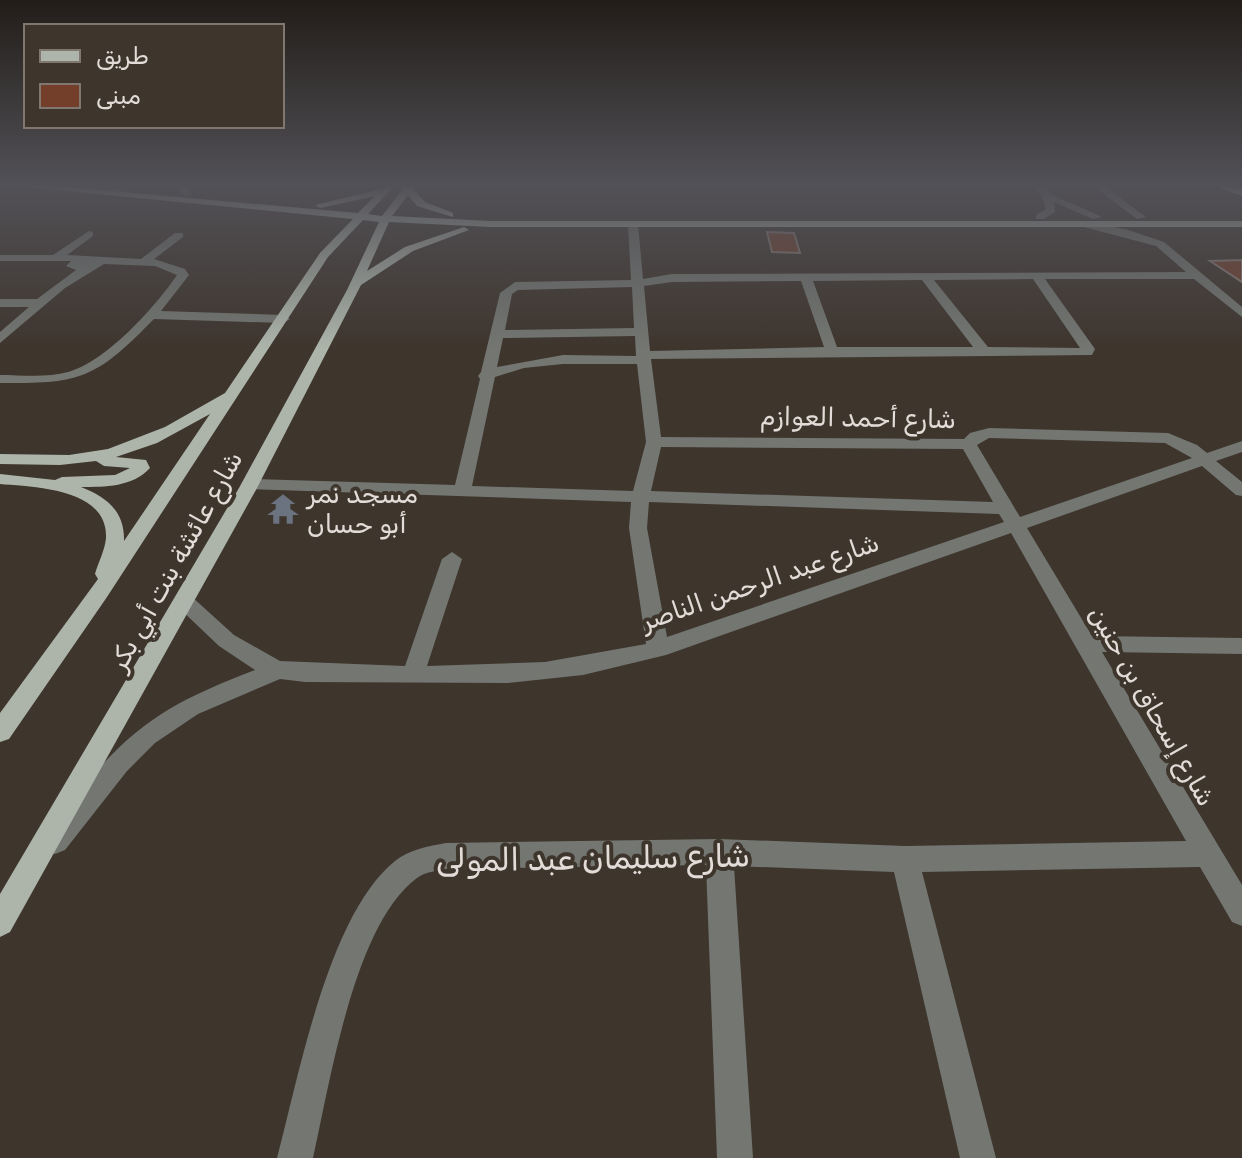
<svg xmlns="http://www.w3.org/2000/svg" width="1242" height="1158" viewBox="0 0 1242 1158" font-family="Rubik,Cairo,sans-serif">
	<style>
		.building { fill: #733e2a; stroke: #877974; stroke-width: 2 }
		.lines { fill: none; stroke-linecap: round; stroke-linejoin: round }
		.minor { fill: #737671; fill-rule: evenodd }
		.major { fill: #adb5ab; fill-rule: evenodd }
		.highway { fill: #c5cdc1; fill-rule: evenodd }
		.labels { text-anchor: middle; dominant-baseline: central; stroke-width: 8; stroke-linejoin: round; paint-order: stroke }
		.street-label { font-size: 26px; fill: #e2dbd7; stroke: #3e352d }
		.poi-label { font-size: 26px; fill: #e2dbd7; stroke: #3e352d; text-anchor: start }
		.near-street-label { font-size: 32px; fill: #e2dbd7; stroke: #3e352d }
	</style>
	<rect width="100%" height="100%" fill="#3e352d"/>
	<g class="building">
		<polygon points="767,232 794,233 800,253 772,252"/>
		<polygon points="1242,260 1242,282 1210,261"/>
	</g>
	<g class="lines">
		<g class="minor">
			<polygon points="133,186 117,192 112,189"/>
			<polygon points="175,186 185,186 193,194 185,196"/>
			<polygon points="1033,186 1043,186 1050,194 1102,217 1093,219 1054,202 1055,212 1044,219 1036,219 1036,215 1046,209 1042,197"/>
			<polygon points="1093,186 1104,186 1146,217 1137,219"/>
			<path d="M 633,221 L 638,224 L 643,279 L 672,274 L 1186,272 L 1156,246 L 1080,226 L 1079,224 L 1084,221 L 1128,230 L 1164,242 L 1242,307 L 1242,317 L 1194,279 L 1045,279 L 1095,349 L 1092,355 L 651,359 L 661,437 L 964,439 L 970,433 L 989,428 L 1168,433 L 1197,445 L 1207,453 L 1242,441 L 1242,452 L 1216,461 L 1242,482 L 1242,496 L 1236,495 L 1202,466 L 1027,528 L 1092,636 L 1242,638 L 1242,654 L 1102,652 L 1242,885 L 1242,926 L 1232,922 L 1200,867 L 922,872 L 996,1158 L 960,1158 L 894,872 L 734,866 L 753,1158 L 717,1158 L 706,865 L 446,869 C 436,871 425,872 417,878 C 354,924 330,1083 313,1158 L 277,1158 C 299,1076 328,915 395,861 C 408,850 429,846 446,843 L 719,839 L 905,846 L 1186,841 L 1011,533 L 666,655 L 583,675 L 508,683 L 305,682 L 280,679 L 198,714 L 155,743 L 127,771 L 65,850 L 55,854 L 45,850 L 41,841 C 49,824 63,811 75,796 C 134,724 169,703 255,670 L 219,646 L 177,606 L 174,601 L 177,596 L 191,596 L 234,635 L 280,661 L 405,666 L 442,559 L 452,552 L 462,559 L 427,666 L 545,662 L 646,644 L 629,528 L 631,502 L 250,489 L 241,484 L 250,479 L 455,485 L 480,379 L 478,376 L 481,372 L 500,293 L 515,282 L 631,280 L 628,224 ZM 1033,279 L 1080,348 L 988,347 L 934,280 ZM 922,280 L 973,347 L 837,347 L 813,281 ZM 801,281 L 824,347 L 650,351 L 644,286 L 672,282 ZM 632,287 L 634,328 L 505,330 L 512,294 L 518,290 ZM 635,336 L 636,356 L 563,355 L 497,367 L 503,338 ZM 563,364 L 637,364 L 646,442 L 633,491 L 472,486 L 495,377 L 524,368 ZM 989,438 L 1165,443 L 1192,458 L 1020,517 L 977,445 ZM 661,447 L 963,449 L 993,502 L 651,491 ZM 649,502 L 999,514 L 1004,522 L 667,637 L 647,528 Z"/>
			<path d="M 89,231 L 93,232 L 93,236 L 67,255 L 141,259 L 175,233 L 183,233 L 183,237 L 154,259 L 185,269 L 189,275 L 161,311 L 283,315 L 290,319 L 283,323 L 154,319 C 96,378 82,384 0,383 L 0,375 C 22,375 47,378 68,372 C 106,362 156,306 177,275 L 155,266 L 104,264 L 65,288 L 0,343 L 0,332 L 29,307 L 0,307 L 0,299 L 37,299 L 76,270 L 66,266 L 71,261 L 0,261 L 0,255 L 53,255 Z"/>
		</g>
		<path class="major" d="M 15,186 L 56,186 L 358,213 L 375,196 L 320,208 L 315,205 L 394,186 L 368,214 L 382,216 L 405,186 L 414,186 L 413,189 L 425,202 L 453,213 L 453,217 L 417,206 L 408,195 L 392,216 L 491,221 L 1242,221 L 1242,227 L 491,227 L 389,222 L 367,271 L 405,247 L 464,227 L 469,230 L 413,251 L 361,285 L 257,488 L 10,932 L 0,937 L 0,894 L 239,488 L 347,290 L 379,222 L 363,220 L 328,257 L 107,597 L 9,739 L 0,742 L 0,713 L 98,579 L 95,574 C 98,563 105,550 106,538 C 108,488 34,487 0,484 L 0,474 L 55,480 L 62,477 L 115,475 L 130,468 L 104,466 L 96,461 L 60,465 L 0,464 L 0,454 L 69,455 L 108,449 L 165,427 L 225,393 L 320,253 L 353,219 ZM 210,414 L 124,541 C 125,512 107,497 81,487 C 105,487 133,487 150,468 L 146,460 L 116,457 L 157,443 Z"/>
		<polygon class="highway" points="1220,186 1242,189 1242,196 1221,188"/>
	</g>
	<linearGradient id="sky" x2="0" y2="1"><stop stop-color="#221d19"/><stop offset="0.53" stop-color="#525157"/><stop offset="1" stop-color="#525157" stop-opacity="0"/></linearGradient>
	<rect width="1242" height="349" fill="url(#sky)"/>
	<defs>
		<symbol id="temple-bare" viewBox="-9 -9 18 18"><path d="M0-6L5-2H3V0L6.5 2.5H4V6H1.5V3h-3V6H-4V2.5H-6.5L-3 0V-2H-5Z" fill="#6b7280" stroke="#3e352d" stroke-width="2.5" paint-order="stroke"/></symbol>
	</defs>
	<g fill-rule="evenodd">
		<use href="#temple-bare" x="261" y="487" width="44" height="44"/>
	</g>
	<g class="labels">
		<g class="street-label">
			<text transform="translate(858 418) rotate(1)">شارع أحمد العوازم</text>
			<text transform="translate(176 561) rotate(-61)">شارع عائشة بنت أبي بكر</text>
			<text transform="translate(760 582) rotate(-19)">شارع عبد الرحمن الناصر</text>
			<text transform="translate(1152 706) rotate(60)">شارع إسحاق بن حنين</text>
		</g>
		<g class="poi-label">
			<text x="307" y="494">مسجد نمر<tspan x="307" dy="30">أبو حسان</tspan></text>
		</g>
		<g class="near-street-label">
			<text transform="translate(593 858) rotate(-1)">شارع سليمان عبد المولى</text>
		</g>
	</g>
	<rect x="24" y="24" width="260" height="104" fill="#3e352d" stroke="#807771" stroke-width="2"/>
	<rect x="40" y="50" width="40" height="12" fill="#adb5ab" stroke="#807771" stroke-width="2"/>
	<text x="96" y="64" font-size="24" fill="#e2dbd7">طريق</text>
	<rect x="40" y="84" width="40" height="24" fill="#733e2a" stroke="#807771" stroke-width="2"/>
	<text x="96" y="104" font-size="24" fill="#e2dbd7">مبنى</text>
</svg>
